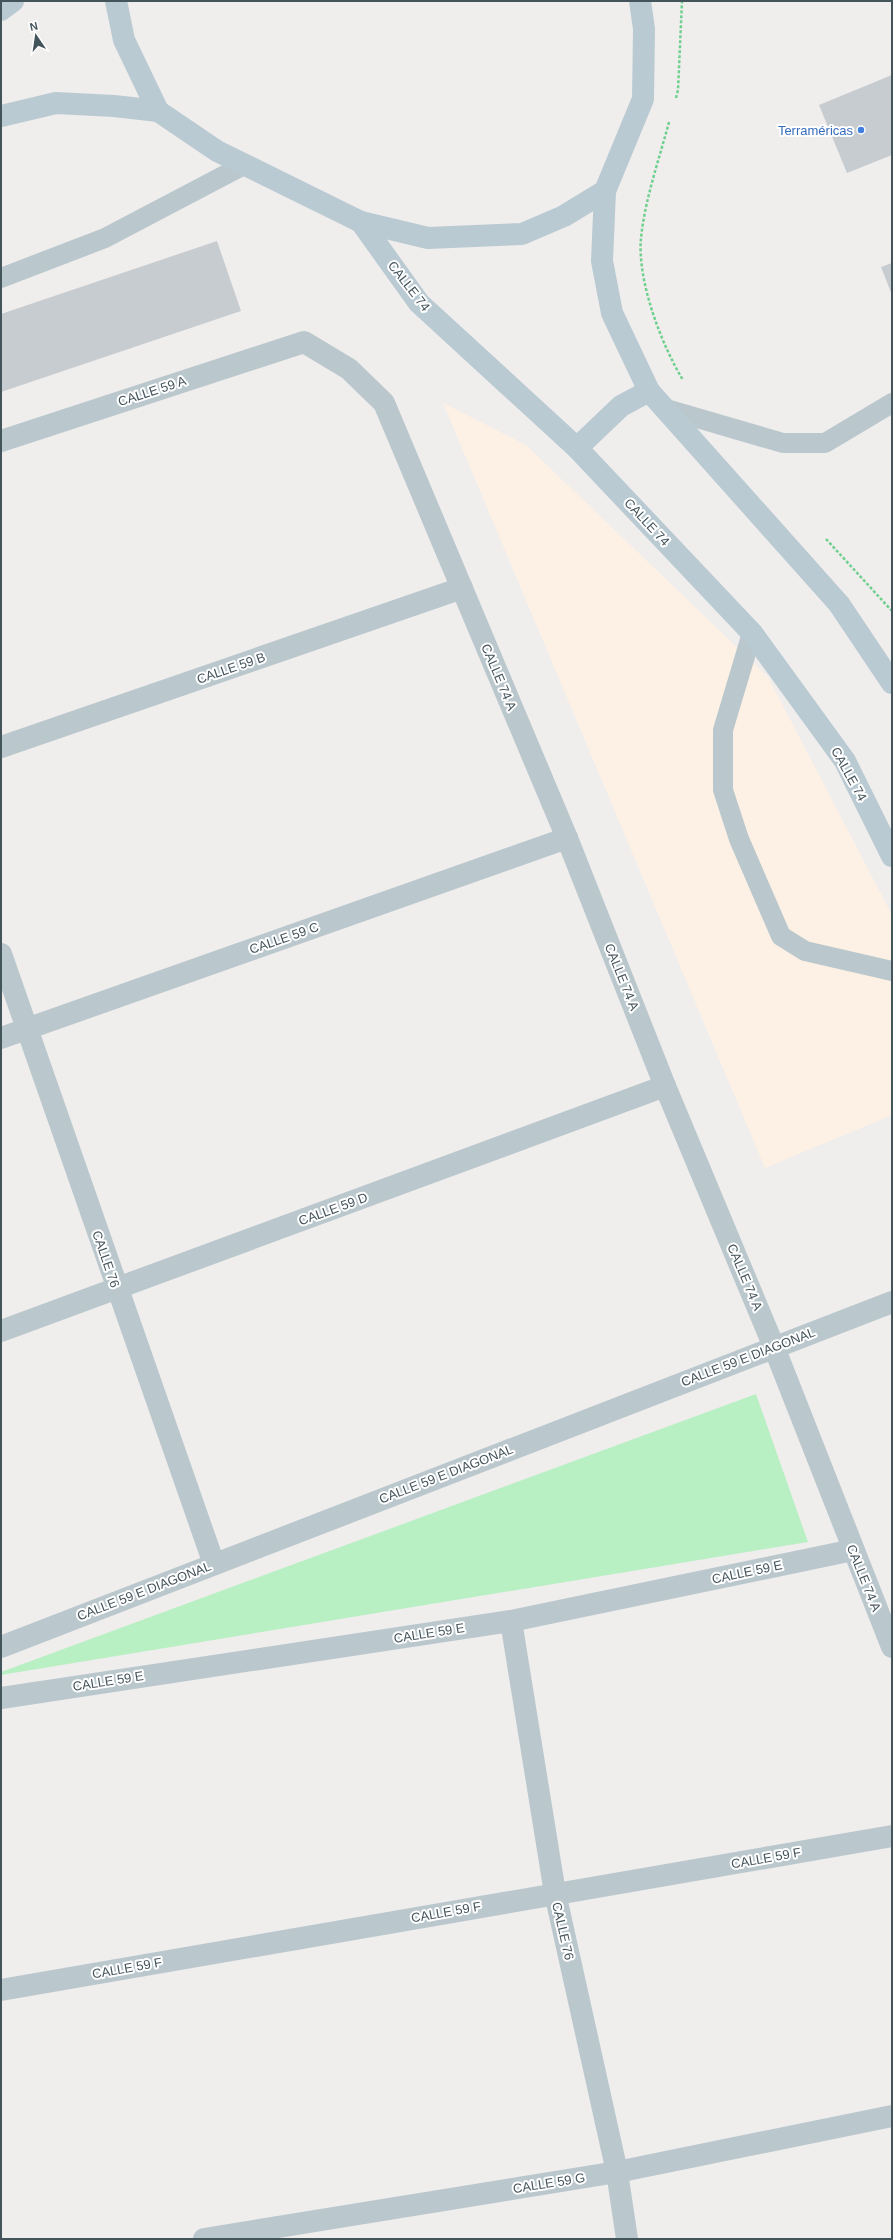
<svg xmlns="http://www.w3.org/2000/svg" width="893" height="2240" viewBox="0 0 893 2240" font-family="Helvetica,sans-serif">
	<style>
		.commercial { fill: #fcf1e4 }
		.green { fill: #b8f0c4 }
		.building { fill: #c6ccd0 }
		.lines { fill: none; stroke-linecap: round; stroke-linejoin: round }
		.path { stroke: #6fd08f; stroke-width: 2.5; stroke-dasharray: 3 2; stroke-linecap: butt }
		.service { stroke: #bac8cd; stroke-width: 20 }
		.minor { stroke: #bac8cd; stroke-width: 22 }
		.secondary { stroke: #b9cad2; stroke-width: 22 }
		.shop-dot { fill: #3f7fe0; stroke: #fff; stroke-width: 1.5 }
		.labels { text-anchor: middle; dominant-baseline: central; stroke-width: 4; stroke-linejoin: round; paint-order: stroke }
		.shop-label { font-size: 13px; fill: #366cbe; stroke: #fff; text-anchor: end }
		.street-label { font-size: 13px; fill: #44545b; stroke: #fff }
	</style>
	<rect width="100%" height="100%" fill="#f0eded"/>
	<polygon class="commercial" points="443,403 526,445 768,677 892,915 892,1115 765,1168"/>
	<polygon class="green" points="756,1394 808,1542 1,1675 1,1672"/>
	<g class="building">
		<polygon points="892,75 892,155 847,173 819,105"/>
		<polygon points="217,241 241,311 1,392 1,314"/>
		<polygon points="892,263 892,295 881,267"/>
	</g>
	<g class="lines">
		<g class="path">
			<polyline points="676,98 678,90 682,1"/>
			<path d="M 669,122 C 659,160 645,199 641,238 C 637,280 661,344 683,380"/>
			<polyline points="826,539 892,611"/>
		</g>
		<g class="service">
			<polyline points="1,278 105,238 244,165"/>
			<polyline points="663,408 783,443 825,443 892,403"/>
			<polyline points="752,633 723,730 723,790 739,839 781,936 805,951 892,971"/>
		</g>
		<g class="minor">
			<polyline points="1,441 304,342 349,369 384,403 567,838 665,1086 774,1347 892,1647"/>
			<polyline points="1,747 462,588"/>
			<polyline points="1,954 214,1564"/>
			<polyline points="1,1038 567,838"/>
			<polyline points="1,1331 665,1086"/>
			<polyline points="511,1621 555,1893 617,2172 627,2239"/>
			<polyline points="1,1647 892,1302"/>
			<polyline points="1,1698 511,1621 853,1550"/>
			<polyline points="1,1990 892,1836"/>
			<polyline points="204,2239 617,2172 892,2116"/>
		</g>
		<g class="secondary">
			<polyline points="116,1 124,40 158,111 217,151 361,222 428,238 522,234 564,216 605,191 643,99 644,29 640,1"/>
			<polyline points="1,10 13,1"/>
			<polyline points="1,116 56,103 114,106 158,111"/>
			<polyline points="605,191 602,261 612,313 649,391 839,604 892,683"/>
			<polyline points="361,222 419,303 577,448 752,633 845,761 892,856"/>
			<polyline points="577,448 621,406 649,391"/>
		</g>
	</g>
	<circle class="shop-dot" cx="861" cy="130" r="4"/>
	<g class="labels">
		<g class="shop-label">
			<text x="853" y="130">Terraméricas</text>
		</g>
		<g class="street-label">
			<text transform="translate(409 286) rotate(52)">CALLE 74</text>
			<text transform="translate(152 391) rotate(-18)">CALLE 59 A</text>
			<text transform="translate(647 522) rotate(47)">CALLE 74</text>
			<text transform="translate(231 668) rotate(-19)">CALLE 59 B</text>
			<text transform="translate(499 677) rotate(67)">CALLE 74 A</text>
			<text transform="translate(849 774) rotate(61)">CALLE 74</text>
			<text transform="translate(284 938) rotate(-19)">CALLE 59 C</text>
			<text transform="translate(622 977) rotate(68)">CALLE 74 A</text>
			<text transform="translate(333 1209) rotate(-20)">CALLE 59 D</text>
			<text transform="translate(106 1259) rotate(71)">CALLE 76</text>
			<text transform="translate(745 1277) rotate(67)">CALLE 74 A</text>
			<text transform="translate(748 1357) rotate(-21)">CALLE 59 E DIAGONAL</text>
			<text transform="translate(446 1474) rotate(-21)">CALLE 59 E DIAGONAL</text>
			<text transform="translate(747 1572) rotate(-12)">CALLE 59 E</text>
			<text transform="translate(864 1578) rotate(68)">CALLE 74 A</text>
			<text transform="translate(144 1591) rotate(-21)">CALLE 59 E DIAGONAL</text>
			<text transform="translate(429 1633) rotate(-9)">CALLE 59 E</text>
			<text transform="translate(108 1681) rotate(-9)">CALLE 59 E</text>
			<text transform="translate(766 1858) rotate(-10)">CALLE 59 F</text>
			<text transform="translate(446 1912) rotate(-10)">CALLE 59 F</text>
			<text transform="translate(563 1931) rotate(77)">CALLE 76</text>
			<text transform="translate(127 1968) rotate(-10)">CALLE 59 F</text>
			<text transform="translate(549 2183) rotate(-9)">CALLE 59 G</text>
		</g>
	</g>
	<rect width="893" height="2240" fill="none" stroke="#44545b" stroke-width="4"/>
	<g transform="translate(36 36) rotate(347)" stroke="#ffffff" stroke-width="3" paint-order="stroke">
	<path d="M0-3L7 15L0 10L-7 15Z" fill="#44545b"/>
	<text y="-6" font-size="11" font-weight="bold" text-anchor="middle" fill="#44545b">N</text>
	</g>
</svg>
